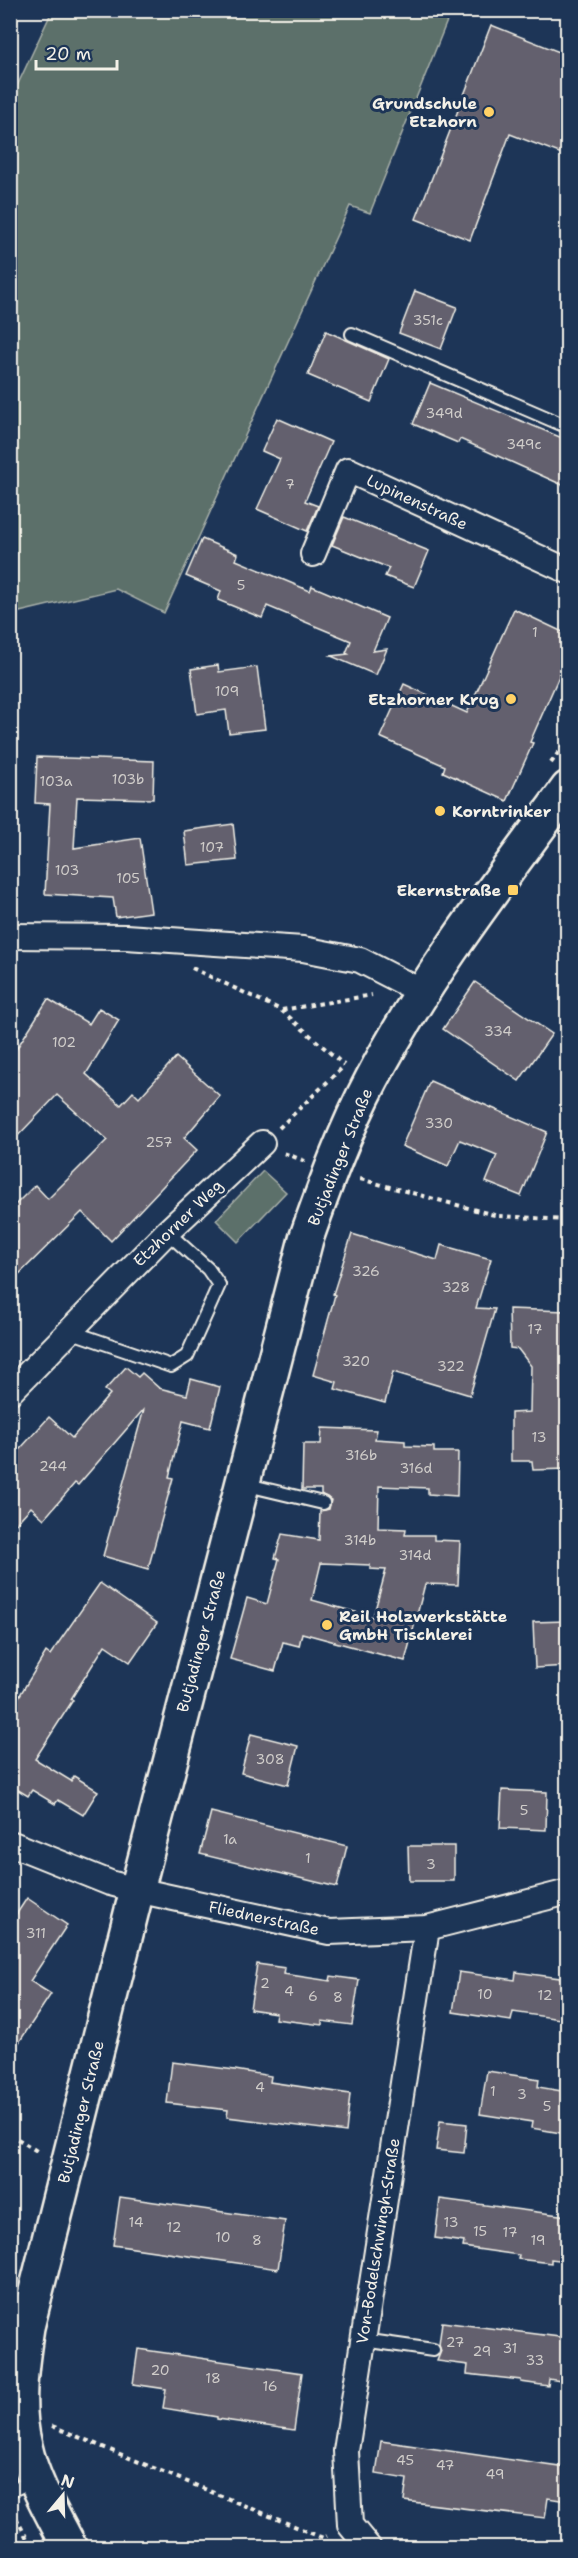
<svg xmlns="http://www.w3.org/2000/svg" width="578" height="2558" viewBox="0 0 578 2558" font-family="'Shantell Sans',sans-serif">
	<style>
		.green { fill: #5c6f6a; stroke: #a8b0a9; stroke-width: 1.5 }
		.building { fill: #63616e; stroke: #f4f1e8; stroke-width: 1.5; fill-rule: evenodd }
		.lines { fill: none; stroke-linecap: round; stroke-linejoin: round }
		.lane-casing { stroke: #f4f1e8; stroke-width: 16 }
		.street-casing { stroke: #f4f1e8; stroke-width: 28 }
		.secondary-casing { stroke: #f4f1e8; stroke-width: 38 }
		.path { stroke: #f4f1e8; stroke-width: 4; stroke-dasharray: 4.5 4.5; stroke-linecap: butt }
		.lane { stroke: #1d3557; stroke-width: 12 }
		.street { stroke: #1d3557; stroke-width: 24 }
		.secondary { stroke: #1d3557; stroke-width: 33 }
		.poi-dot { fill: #ffd166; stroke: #1d3557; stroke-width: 2 }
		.labels { text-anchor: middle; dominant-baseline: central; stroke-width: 6; stroke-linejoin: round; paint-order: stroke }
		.number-label { font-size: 14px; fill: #d0cdca }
		.poi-label { font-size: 16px; font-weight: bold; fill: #f4f1e8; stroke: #1d3557; text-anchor: end }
		.street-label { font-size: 16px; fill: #f4f1e8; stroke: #1d3557 }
	</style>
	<rect width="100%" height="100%" fill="#1d3557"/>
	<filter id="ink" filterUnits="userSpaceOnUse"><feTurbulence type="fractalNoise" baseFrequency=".0167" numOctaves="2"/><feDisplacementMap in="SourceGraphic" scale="12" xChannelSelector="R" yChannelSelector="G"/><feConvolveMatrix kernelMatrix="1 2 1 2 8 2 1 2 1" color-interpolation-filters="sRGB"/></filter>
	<g filter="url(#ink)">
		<g class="green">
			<polygon points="52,11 451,11 370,213 350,206 164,613 116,589 11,614 11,99"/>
			<polygon points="263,1171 286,1192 238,1242 216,1220"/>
		</g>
		<g class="building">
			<polygon points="491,25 567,55 567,156 510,134 470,240 416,219"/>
			<polygon points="415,291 457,307 441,349 399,333"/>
			<polygon points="326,331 389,359 371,402 308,375"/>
			<polygon points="430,383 567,440 567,487 460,439 458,443 413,424"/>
			<polygon points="277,418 331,442 305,501 318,506 307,531 257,509 280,459 262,451"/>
			<polygon points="344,517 429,551 414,587 385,576 389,568 332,545"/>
			<polygon points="202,539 238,554 236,560 310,591 312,586 387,618 373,651 387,649 376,675 331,656 348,654 346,653 351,641 267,606 262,618 218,600 221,591 186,576"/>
			<polygon points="514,609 567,634 567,658 530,742 533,743 507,801 443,772 445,766 380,737 404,684 467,713"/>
			<polygon points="218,665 219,672 257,667 265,729 229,733 226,710 197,714 191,669"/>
			<polygon points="37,757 154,761 153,799 77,797 74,848 140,838 151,912 116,917 113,898 45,894 50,804 35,803"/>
			<polygon points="233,824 237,860 188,865 184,831"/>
			<polygon points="475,982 552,1034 519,1081 443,1029"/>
			<polygon points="48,999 89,1024 99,1008 119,1020 86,1074 121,1105 133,1092 139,1098 176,1057 220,1096 184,1138 197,1150 111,1241 82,1212 10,1283 10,1210 35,1185 48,1199 107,1140 57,1095 10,1144 10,1059"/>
			<polygon points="430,1081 547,1132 521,1196 486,1182 497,1155 460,1140 448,1166 402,1146"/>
			<polygon points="352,1234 437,1260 441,1245 491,1259 476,1308 495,1309 470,1395 393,1372 385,1403 335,1389 337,1382 313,1375 335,1295 333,1294"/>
			<polygon points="509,1309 567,1311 567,1469 533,1470 532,1461 511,1461 511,1413 530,1412 531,1366 518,1349 510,1348"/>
			<polygon points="126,1367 138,1377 142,1373 159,1388 187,1395 191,1379 220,1387 210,1428 183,1421 169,1477 173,1478 148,1569 103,1556 144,1409 78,1485 75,1483 44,1519 31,1507 10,1530 10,1460 49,1417 72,1438 110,1394 105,1390"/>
			<path d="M 322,1428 L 377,1430 L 375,1439 L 405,1441 L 405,1446 L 434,1447 L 434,1452 L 458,1452 L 457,1496 L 428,1494 L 428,1488 L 379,1486 L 378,1528 L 406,1529 L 405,1535 L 434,1535 L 434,1540 L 460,1541 L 458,1585 L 425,1584 L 405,1661 L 302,1633 L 299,1646 L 283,1642 L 275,1671 L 230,1659 L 247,1598 L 267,1604 L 279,1559 L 275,1558 L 282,1534 L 319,1540 L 320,1511 L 329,1509 L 331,1500 L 321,1494 L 321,1489 L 302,1489 L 303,1444 L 321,1444 ZM 321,1563 L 370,1565 L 370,1569 L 386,1570 L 373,1617 L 312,1600 Z"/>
			<polygon points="100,1583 157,1623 130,1662 105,1645 71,1699 73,1700 35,1759 71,1781 74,1776 98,1791 83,1815 58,1800 55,1804 32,1790 28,1796 10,1785 10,1717 18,1705 15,1703 46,1652 50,1655"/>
			<polygon points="567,1621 567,1666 535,1668 533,1622"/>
			<polygon points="251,1734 298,1746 288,1785 241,1773"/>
			<polygon points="502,1790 547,1792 546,1830 500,1828"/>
			<polygon points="211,1812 347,1846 337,1887 200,1854"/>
			<polygon points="408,1846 454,1846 454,1881 409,1881"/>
			<polygon points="27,1898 67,1925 30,1981 51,1994 10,2056 10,1924"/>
			<polygon points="257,1964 285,1968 284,1974 330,1981 331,1976 359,1980 352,2025 322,2021 322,2025 275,2019 276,2013 250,2009"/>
			<polygon points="459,1972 515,1980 516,1972 567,1979 567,2020 513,2012 511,2021 453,2012"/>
			<polygon points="172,2062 235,2070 271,2076 270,2082 350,2094 346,2132 227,2117 228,2110 167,2103"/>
			<polygon points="487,2071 539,2079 538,2087 567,2092 567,2134 531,2128 532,2122 480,2114"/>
			<polygon points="440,2121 467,2124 464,2153 436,2150"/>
			<polygon points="120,2197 285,2221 278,2269 113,2245"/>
			<polygon points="440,2199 567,2216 567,2261 551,2259 551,2263 518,2259 519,2255 463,2247 464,2242 435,2238"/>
			<polygon points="442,2322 567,2338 567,2382 549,2379 548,2386 521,2382 521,2380 467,2374 468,2365 437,2361 441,2351 439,2345"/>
			<polygon points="138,2349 302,2373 294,2430 217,2419 217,2417 163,2408 166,2389 133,2384"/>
			<polygon points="381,2441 567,2468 567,2501 548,2498 545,2518 404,2501 407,2479 376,2474"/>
		</g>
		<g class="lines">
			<defs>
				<g id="lane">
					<polyline points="352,334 568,427"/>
					<polyline points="69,1331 171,1366 187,1356 219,1285 208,1269 167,1232"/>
					<polyline points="243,1484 323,1503"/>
					<polyline points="363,2340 433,2350"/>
					<polyline points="10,2491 34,2480"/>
				</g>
				<g id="street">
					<polyline points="313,554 348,470 568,571"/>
					<polyline points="10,936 126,937 303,949 360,960 424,993"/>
					<polyline points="10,1392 167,1232 262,1143"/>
					<polyline points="10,1843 110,1883 137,1890 329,1932 427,1928 568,1892"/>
					<polyline points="369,2548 350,2525 346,2451 427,1928"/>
				</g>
				<path id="secondary" d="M 70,2548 C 53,2515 33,2482 25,2446 C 15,2407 21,2366 27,2327 L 137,1890 L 306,1239 C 325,1185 345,1130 372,1079 C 426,976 499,882 568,788"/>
			</defs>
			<use href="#lane" class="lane-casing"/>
			<use href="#street" class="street-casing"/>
			<use href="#secondary" class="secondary-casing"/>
			<g class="path">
				<polyline points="551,763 568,739"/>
				<polyline points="192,968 281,1010 344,1065"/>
				<polyline points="282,1010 372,995"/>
				<polyline points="279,1128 343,1067"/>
				<polyline points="284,1153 305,1161"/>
				<polyline points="360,1179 498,1216 568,1220"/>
				<polyline points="10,2134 40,2153"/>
				<polyline points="52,2426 323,2538 327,2536"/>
				<polyline points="12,2510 32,2548"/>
			</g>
			<use href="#lane" class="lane"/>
			<use href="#street" class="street"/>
			<use href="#secondary" class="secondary"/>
		</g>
	</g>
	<g class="poi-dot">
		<circle cx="489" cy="112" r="6"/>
		<circle cx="511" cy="699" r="6"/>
		<circle cx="440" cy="811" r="6"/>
		<rect x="507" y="884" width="12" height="12" rx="3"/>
		<circle cx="327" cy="1625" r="6"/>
	</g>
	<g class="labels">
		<g class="number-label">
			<text x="428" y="320">351c</text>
			<text x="444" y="413">349d</text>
			<text x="524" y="444">349c</text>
			<text x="290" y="484">7</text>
			<text x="241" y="585">5</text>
			<text x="535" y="632">1</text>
			<text x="227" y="691">109</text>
			<text x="128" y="779">103b</text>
			<text x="56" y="781">103a</text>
			<text x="212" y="847">107</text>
			<text x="67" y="870">103</text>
			<text x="128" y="878">105</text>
			<text x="498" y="1031">334</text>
			<text x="64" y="1042">102</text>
			<text x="439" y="1123">330</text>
			<text x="159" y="1142">257</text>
			<text x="366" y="1271">326</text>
			<text x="456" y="1287">328</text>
			<text x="535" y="1329">17</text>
			<text x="356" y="1361">320</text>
			<text x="451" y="1366">322</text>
			<text x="539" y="1437">13</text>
			<text x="361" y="1455">316b</text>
			<text x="53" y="1466">244</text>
			<text x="416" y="1468">316d</text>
			<text x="360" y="1540">314b</text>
			<text x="415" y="1555">314d</text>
			<text x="270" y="1759">308</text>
			<text x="524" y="1810">5</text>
			<text x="230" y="1839">1a</text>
			<text x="308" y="1858">1</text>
			<text x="431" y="1864">3</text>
			<text x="36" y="1933">311</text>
			<text x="265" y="1983">2</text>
			<text x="289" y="1991">4</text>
			<text x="485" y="1994">10</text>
			<text x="545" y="1995">12</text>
			<text x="313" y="1996">6</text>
			<text x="338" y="1997">8</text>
			<text x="260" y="2087">4</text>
			<text x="493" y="2091">1</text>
			<text x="522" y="2094">3</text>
			<text x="547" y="2106">5</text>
			<text x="136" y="2222">14</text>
			<text x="451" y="2222">13</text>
			<text x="174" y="2227">12</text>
			<text x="480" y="2231">15</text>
			<text x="510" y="2232">17</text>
			<text x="223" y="2237">10</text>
			<text x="257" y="2240">8</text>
			<text x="538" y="2240">19</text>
			<text x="455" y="2342">27</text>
			<text x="510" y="2348">31</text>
			<text x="482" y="2351">29</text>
			<text x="535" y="2360">33</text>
			<text x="160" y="2370">20</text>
			<text x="213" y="2378">18</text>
			<text x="270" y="2386">16</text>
			<text x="405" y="2460">45</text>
			<text x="445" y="2465">47</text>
			<text x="495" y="2474">49</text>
		</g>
		<g class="poi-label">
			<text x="477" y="103">Grundschule<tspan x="477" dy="18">Etzhorn</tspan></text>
			<text x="499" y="699">Etzhorner Krug</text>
			<text x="452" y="811" text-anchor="start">Korntrinker</text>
			<text x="501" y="890">Ekernstraße</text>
			<text x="339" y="1616" text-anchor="start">Reil Holzwerkstätte<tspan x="339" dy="18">GmbH Tischlerei</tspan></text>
		</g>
		<g class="street-label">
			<text transform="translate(417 502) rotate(25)">Lupinenstraße</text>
			<text transform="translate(340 1157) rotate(-68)">Butjadinger Straße</text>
			<text transform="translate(178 1223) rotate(-44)">Etzhorner Weg</text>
			<text transform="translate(201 1641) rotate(-75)">Butjadinger Straße</text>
			<text transform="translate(264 1918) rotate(12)">Fliednerstraße</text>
			<text transform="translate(81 2112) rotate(-76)">Butjadinger Straße</text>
			<text transform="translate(378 2241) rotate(-81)">Von-Bodelschwingh-Straße</text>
		</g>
	</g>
	<rect width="578" height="2558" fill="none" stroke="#1d3557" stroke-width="36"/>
	<rect x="18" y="18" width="542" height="2522" fill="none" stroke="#f4f1e8" stroke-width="2" filter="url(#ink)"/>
	<g transform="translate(63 2495) rotate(19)" stroke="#1d3557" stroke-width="4.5" paint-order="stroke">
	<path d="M0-4.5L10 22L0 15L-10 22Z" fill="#f4f1e8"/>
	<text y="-9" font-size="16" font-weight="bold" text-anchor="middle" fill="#f4f1e8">N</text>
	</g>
	<path d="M36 60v9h81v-9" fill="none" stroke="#f4f1e8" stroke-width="3"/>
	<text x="45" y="60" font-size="18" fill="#f4f1e8" stroke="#1d3557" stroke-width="4.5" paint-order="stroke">20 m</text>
</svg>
